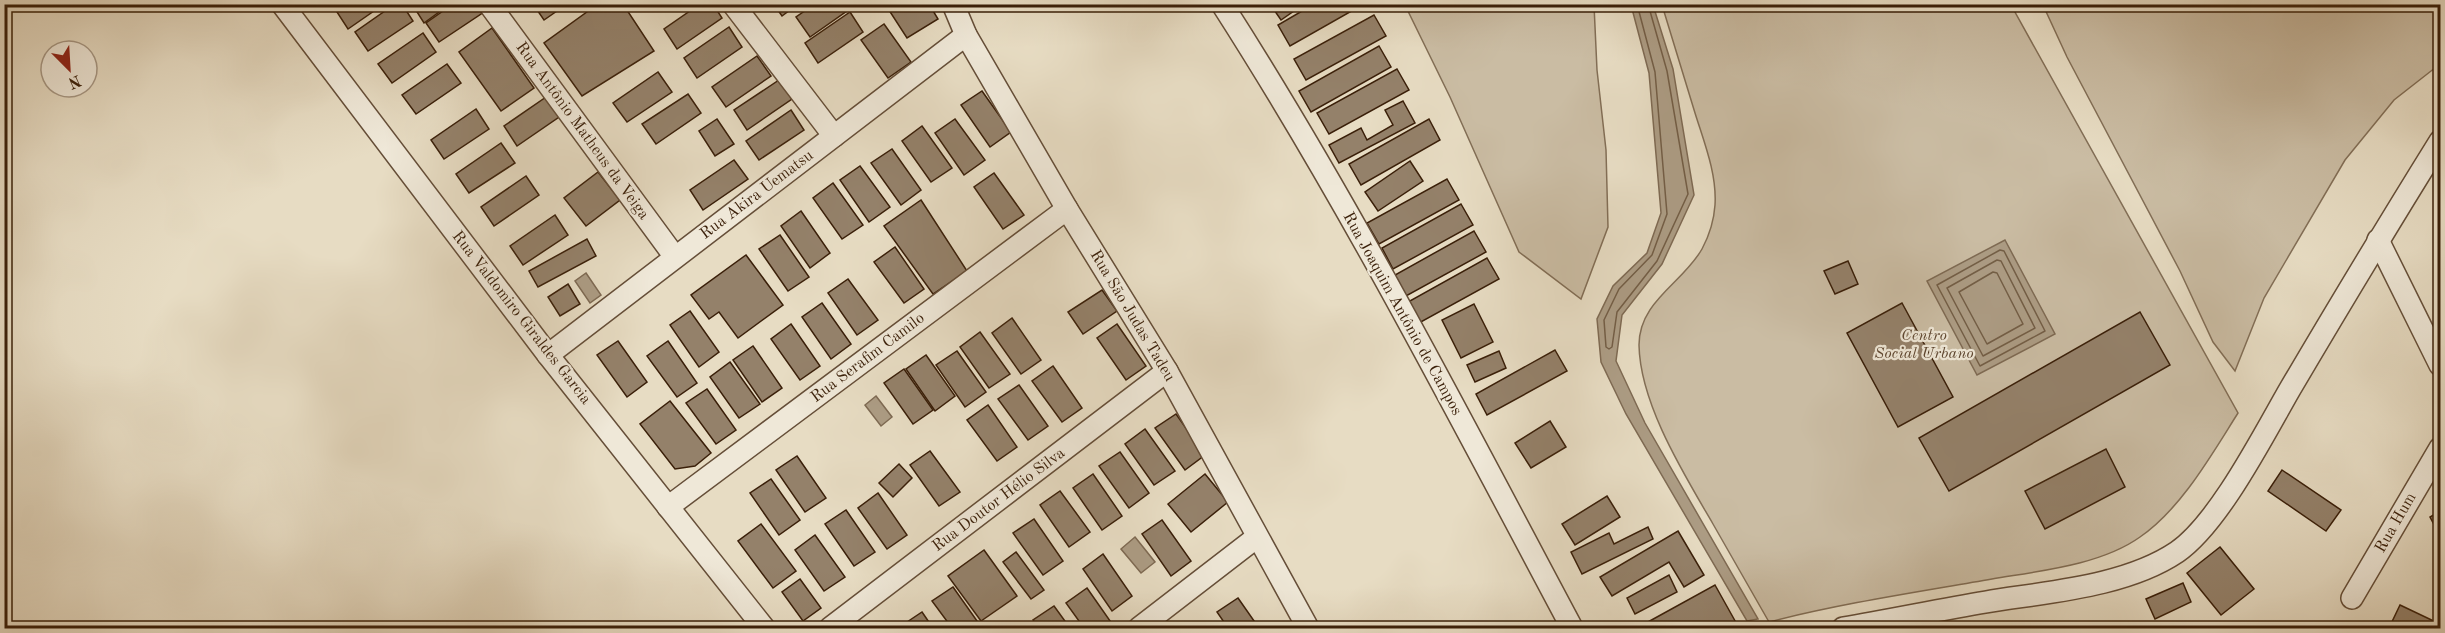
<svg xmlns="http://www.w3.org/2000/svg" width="2445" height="633" viewBox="0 0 2445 633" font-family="'Old Standard TT',serif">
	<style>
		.green { fill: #cabca3; stroke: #826e56; stroke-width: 1.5 }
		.water { fill: #ac9c84; stroke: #7e6a53; stroke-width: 1.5 }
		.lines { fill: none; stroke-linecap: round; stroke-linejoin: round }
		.shore { stroke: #735e46; stroke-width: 1.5 }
		.building { fill: #94816a; stroke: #3a1f09; stroke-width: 1.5 }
		.street-casing { stroke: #654e38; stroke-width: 24 }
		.street { stroke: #efe8d8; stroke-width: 21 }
		.labels { text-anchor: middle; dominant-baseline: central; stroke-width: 4.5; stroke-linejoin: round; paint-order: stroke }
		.street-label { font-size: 16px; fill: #3a1f09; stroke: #efe8d8 }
		.park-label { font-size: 16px; font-style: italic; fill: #5e4630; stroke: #efe8d8 }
	</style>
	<rect width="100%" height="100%" fill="#e7dcc3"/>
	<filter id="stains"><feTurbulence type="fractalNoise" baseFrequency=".00333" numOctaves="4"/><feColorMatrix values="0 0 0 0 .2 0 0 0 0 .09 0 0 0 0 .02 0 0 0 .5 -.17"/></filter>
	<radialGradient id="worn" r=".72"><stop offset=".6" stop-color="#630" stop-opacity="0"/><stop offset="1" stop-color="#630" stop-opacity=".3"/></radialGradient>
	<g class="green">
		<polygon points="1405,5 1594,5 1597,70 1606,150 1608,227 1581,299 1519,252 1450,97"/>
		<path d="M 1662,5 L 2011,5 L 2238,413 C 2212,454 2181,509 2140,537 C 2101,565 2039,571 1992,579 C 1918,592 1843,603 1769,622 C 1750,589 1732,557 1713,524 C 1684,474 1640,404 1639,345 C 1639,301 1683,283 1702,249 C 1709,236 1714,220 1715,205 C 1717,174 1704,142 1695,113 C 1684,77 1673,41 1662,5 Z"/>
		<polygon points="2043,5 2440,5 2440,64 2394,100 2345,160 2264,298 2235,371 2213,342 2180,271 2067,57"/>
	</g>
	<g class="water">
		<polygon points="1631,5 1653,5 1673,69 1694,195 1662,264 1622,315 1616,361 1645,423 1758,619 1747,621 1626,414 1601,362 1597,319 1613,286 1647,253 1661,213 1649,73"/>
		<polygon points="2005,240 2055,334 1977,375 1927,281"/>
		<polygon points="586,273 601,295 590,303 575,281"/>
		<polygon points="876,396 892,417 881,426 865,405"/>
		<polygon points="1135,537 1155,562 1141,573 1121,549"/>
	</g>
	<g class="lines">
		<g class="shore">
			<polyline points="1637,4 1655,72 1667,214 1652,255 1619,289 1604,320 1606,347 1609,349 1612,347 1617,312 1657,261 1688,194 1667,71 1648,4"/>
			<polygon points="2000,250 2004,251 2045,331 1980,366 1937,285"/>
			<polygon points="1997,260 2001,261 2035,328 1983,356 1947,288"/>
			<polygon points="1993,272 1997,273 2023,324 1987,344 1959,292"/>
		</g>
	</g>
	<g class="building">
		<polygon points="342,4 384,4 348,29 335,9"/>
		<polygon points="395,4 402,4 413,21 368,51 355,32"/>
		<polygon points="412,4 450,4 424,23"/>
		<polygon points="453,4 479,4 484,12 439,42 426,23"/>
		<polygon points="533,4 567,4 544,20"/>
		<polygon points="598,4 623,4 654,51 582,96 544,43"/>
		<polygon points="654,4 668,4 658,11"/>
		<polygon points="700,4 713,4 722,18 677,49 664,29"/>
		<polygon points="777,4 798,4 782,16 775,6"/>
		<polygon points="815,4 854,4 854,6 810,37 796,17"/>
		<polygon points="885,4 929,4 938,19 907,38"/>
		<polygon points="1270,4 1304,4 1281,20"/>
		<polygon points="1314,4 1364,4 1290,46 1278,25"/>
		<polygon points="850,12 863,32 818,63 805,43"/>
		<polygon points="1374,15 1386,36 1306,80 1294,59"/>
		<polygon points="884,24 911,62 888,78 861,40"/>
		<polygon points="729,27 742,47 697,78 684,58"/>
		<polygon points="492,28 534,88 501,111 459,52"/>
		<polygon points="423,33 436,52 392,83 378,64"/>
		<polygon points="1379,46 1391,67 1311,112 1299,91"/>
		<polygon points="757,56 771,76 726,107 712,87"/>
		<polygon points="447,64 461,83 416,114 402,95"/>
		<polygon points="1397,69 1409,90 1329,134 1317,113"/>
		<polygon points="658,72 672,92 627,122 613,103"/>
		<polygon points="779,80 792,99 747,130 734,110"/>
		<polygon points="982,91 1011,132 990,147 961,105"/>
		<polygon points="688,94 701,113 656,144 642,124"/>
		<polygon points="549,95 562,115 517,146 504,126"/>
		<polygon points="1403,101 1415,123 1339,163 1329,145 1361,128 1367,140 1393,125 1385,110"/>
		<polygon points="476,109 489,129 444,159 431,140"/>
		<polygon points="791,110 804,130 759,160 746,141"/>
		<polygon points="717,119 734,144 715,156 699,131"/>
		<polygon points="955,119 985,160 964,175 935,133"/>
		<polygon points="1429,119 1440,140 1361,185 1349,164"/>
		<polygon points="922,126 952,168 931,182 902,141"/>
		<polygon points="501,143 515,163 469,193 456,174"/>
		<polygon points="892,149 921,190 901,205 871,163"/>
		<polygon points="734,160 748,179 703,210 690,190"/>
		<polygon points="1410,161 1423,181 1378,211 1365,192"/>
		<polygon points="860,166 890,207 869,222 840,180"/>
		<polygon points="598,172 620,200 586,226 564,198"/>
		<polygon points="994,173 1024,215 1003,229 974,187"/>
		<polygon points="526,176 539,195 494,226 481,207"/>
		<polygon points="1447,179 1459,200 1379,244 1367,223"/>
		<polygon points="833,183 863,225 842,239 813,198"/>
		<polygon points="921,200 967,271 933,294 884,226"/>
		<polygon points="1461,204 1473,225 1393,269 1382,248"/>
		<polygon points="801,211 830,253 810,268 781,226"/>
		<polygon points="555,215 568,235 523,265 510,246"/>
		<polygon points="1474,231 1486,252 1406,296 1395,275"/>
		<polygon points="780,235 809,277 788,291 759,249"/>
		<polygon points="587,239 596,256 538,287 529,271"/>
		<polygon points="895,247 924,289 904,303 874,262"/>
		<polygon points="746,255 783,305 738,338 719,312 709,319 691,295"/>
		<polygon points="1487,258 1499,279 1419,323 1408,302"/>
		<polygon points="1848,261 1858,284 1835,294 1824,271"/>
		<polygon points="848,279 878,320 857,335 828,293"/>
		<polygon points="568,284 580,304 560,316 548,297"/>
		<polygon points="1102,290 1117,311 1083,334 1068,312"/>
		<polygon points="822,303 851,344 831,359 802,317"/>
		<polygon points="1902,303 1953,397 1898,427 1847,333"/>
		<polygon points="1474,304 1493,342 1461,358 1442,320"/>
		<polygon points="690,311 719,352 699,367 670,325"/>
		<polygon points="2140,312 2170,365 1949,491 1919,438"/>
		<polygon points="1012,318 1041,360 1021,374 992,333"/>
		<polygon points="791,324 820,366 800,380 771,339"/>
		<polygon points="1117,324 1146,366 1126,380 1097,338"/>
		<polygon points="980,332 1010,374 989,388 960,347"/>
		<polygon points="618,341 647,382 627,397 597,355"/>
		<polygon points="668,341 697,383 677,397 647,356"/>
		<polygon points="753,346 782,388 762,402 733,360"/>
		<polygon points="1555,350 1567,371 1487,415 1476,394"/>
		<polygon points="957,351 986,392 965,407 936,365"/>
		<polygon points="1499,351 1506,368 1475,382 1467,365"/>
		<polygon points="926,355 955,396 935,411 906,369"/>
		<polygon points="730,362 760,404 739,418 710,377"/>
		<polygon points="1053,366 1082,408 1062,422 1032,381"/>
		<polygon points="904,369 933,410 913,424 884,383"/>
		<polygon points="1019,385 1048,426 1028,440 998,399"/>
		<polygon points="707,389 736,430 716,444 686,403"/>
		<polygon points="670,401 711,453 695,466 675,469 640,424"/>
		<polygon points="988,405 1017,447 997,461 967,420"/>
		<polygon points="1176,414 1205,455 1185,470 1155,428"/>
		<polygon points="1550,421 1566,447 1531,468 1515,443"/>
		<polygon points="1145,429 1175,471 1154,485 1125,444"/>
		<polygon points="2106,449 2125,487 2045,529 2025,491"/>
		<polygon points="930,451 960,492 939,506 910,465"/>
		<polygon points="1120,452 1149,493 1129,508 1099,466"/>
		<polygon points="797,456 826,498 805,512 776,470"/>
		<polygon points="899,464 912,478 893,497 879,483"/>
		<polygon points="2282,470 2341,510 2326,531 2268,491"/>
		<polygon points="1093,474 1122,516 1102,530 1073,488"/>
		<polygon points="1205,474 1228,502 1191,532 1168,504"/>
		<polygon points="771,479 800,520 779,535 750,493"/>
		<polygon points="1060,491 1090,532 1069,547 1040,505"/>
		<polygon points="878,493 907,535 887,549 858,508"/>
		<polygon points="1607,496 1620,517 1575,545 1562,524"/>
		<polygon points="846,510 875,552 854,566 825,524"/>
		<polygon points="2440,511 2440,536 2430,517"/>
		<polygon points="1034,519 1063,561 1043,575 1013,533"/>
		<polygon points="1162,520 1191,561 1171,576 1142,534"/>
		<polygon points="761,524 796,571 773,588 738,541"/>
		<polygon points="1648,527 1653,539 1582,574 1571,552 1609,533 1614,544"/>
		<polygon points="1678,531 1704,575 1684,587 1669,562 1612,596 1600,577"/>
		<polygon points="815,535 845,577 824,591 795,550"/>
		<polygon points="2220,547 2254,589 2221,615 2187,573"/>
		<polygon points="984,550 1017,596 981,621 948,576"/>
		<polygon points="1016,552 1044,590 1031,599 1003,562"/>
		<polygon points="1103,554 1132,596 1112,611 1083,569"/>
		<polygon points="1669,575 1677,592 1635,614 1627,598"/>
		<polygon points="800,579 821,608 803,621 782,592"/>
		<polygon points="2183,583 2191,602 2155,619 2146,599"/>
		<polygon points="1715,585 1739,628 1707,628 1705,625 1698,628 1637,628"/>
		<polygon points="953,587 982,628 952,628 932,601"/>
		<polygon points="1087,588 1115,628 1084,628 1066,603"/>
		<polygon points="1238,598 1259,628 1228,628 1217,612"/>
		<polygon points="2400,605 2440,624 2440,628 2389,628"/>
		<polygon points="1054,606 1070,628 1039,628 1033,620"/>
		<polygon points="922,612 933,628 903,628 901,626"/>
		<polygon points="2041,622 2042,628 2013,628 2013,626"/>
	</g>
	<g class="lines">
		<defs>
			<g id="street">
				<polyline points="282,4 548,355 764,628"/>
				<polyline points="489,4 675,257"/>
				<polyline points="733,4 834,136"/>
				<polyline points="953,4 966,35 1067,209 1167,371 1308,628"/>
				<path d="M 1222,4 C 1351,205 1460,418 1572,628"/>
				<polyline points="2378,240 2440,365"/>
				<polyline points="548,355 966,35"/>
				<polyline points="668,507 1067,209"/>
				<polyline points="2352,598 2440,448"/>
				<polyline points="830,628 1167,371"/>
				<polyline points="1139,628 1257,537"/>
				<path d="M 1843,628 C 1891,620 1938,610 1986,602 C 2046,592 2125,587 2177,552 C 2219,523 2264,434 2290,389 C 2339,306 2389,223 2440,141"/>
			</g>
		</defs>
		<use href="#street" class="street-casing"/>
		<use href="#street" class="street"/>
	</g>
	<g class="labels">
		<g class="street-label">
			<text transform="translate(582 131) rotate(54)">Rua Antônio Matheus da Veiga</text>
			<text transform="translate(757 195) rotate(-37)">Rua Akira Uematsu</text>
			<text transform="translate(1402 314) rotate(61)">Rua Joaquim Antônio de Campos</text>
			<text transform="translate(1132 316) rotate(59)">Rua São Judas Tadeu</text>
			<text transform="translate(521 318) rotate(52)">Rua Valdomiro Giraldes Garcia</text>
			<text transform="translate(868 358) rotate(-37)">Rua Serafim Camilo</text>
			<text transform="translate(999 500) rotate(-37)">Rua Doutor Hélio Silva</text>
			<text transform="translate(2396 523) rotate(-60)">Rua Hum</text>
		</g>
		<g class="park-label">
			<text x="1924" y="336">Centro<tspan x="1924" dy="18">Social Urbano</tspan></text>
		</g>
	</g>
	<rect width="2445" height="633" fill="none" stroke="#e7dcc3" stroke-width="24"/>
	<rect x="6" y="6" width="2433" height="621" fill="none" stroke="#3a1f09" stroke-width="3"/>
	<rect x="12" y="12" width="2421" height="609" fill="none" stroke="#3a1f09" stroke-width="1.5"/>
	<g transform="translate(69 69) rotate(156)"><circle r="28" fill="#efe8d8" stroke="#a79885" stroke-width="1.5"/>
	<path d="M0-4.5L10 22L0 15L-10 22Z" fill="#8f2418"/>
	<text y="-9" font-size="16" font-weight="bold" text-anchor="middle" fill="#3a1f09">N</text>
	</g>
	<rect width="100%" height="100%" filter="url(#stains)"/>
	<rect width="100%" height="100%" fill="url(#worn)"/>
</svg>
